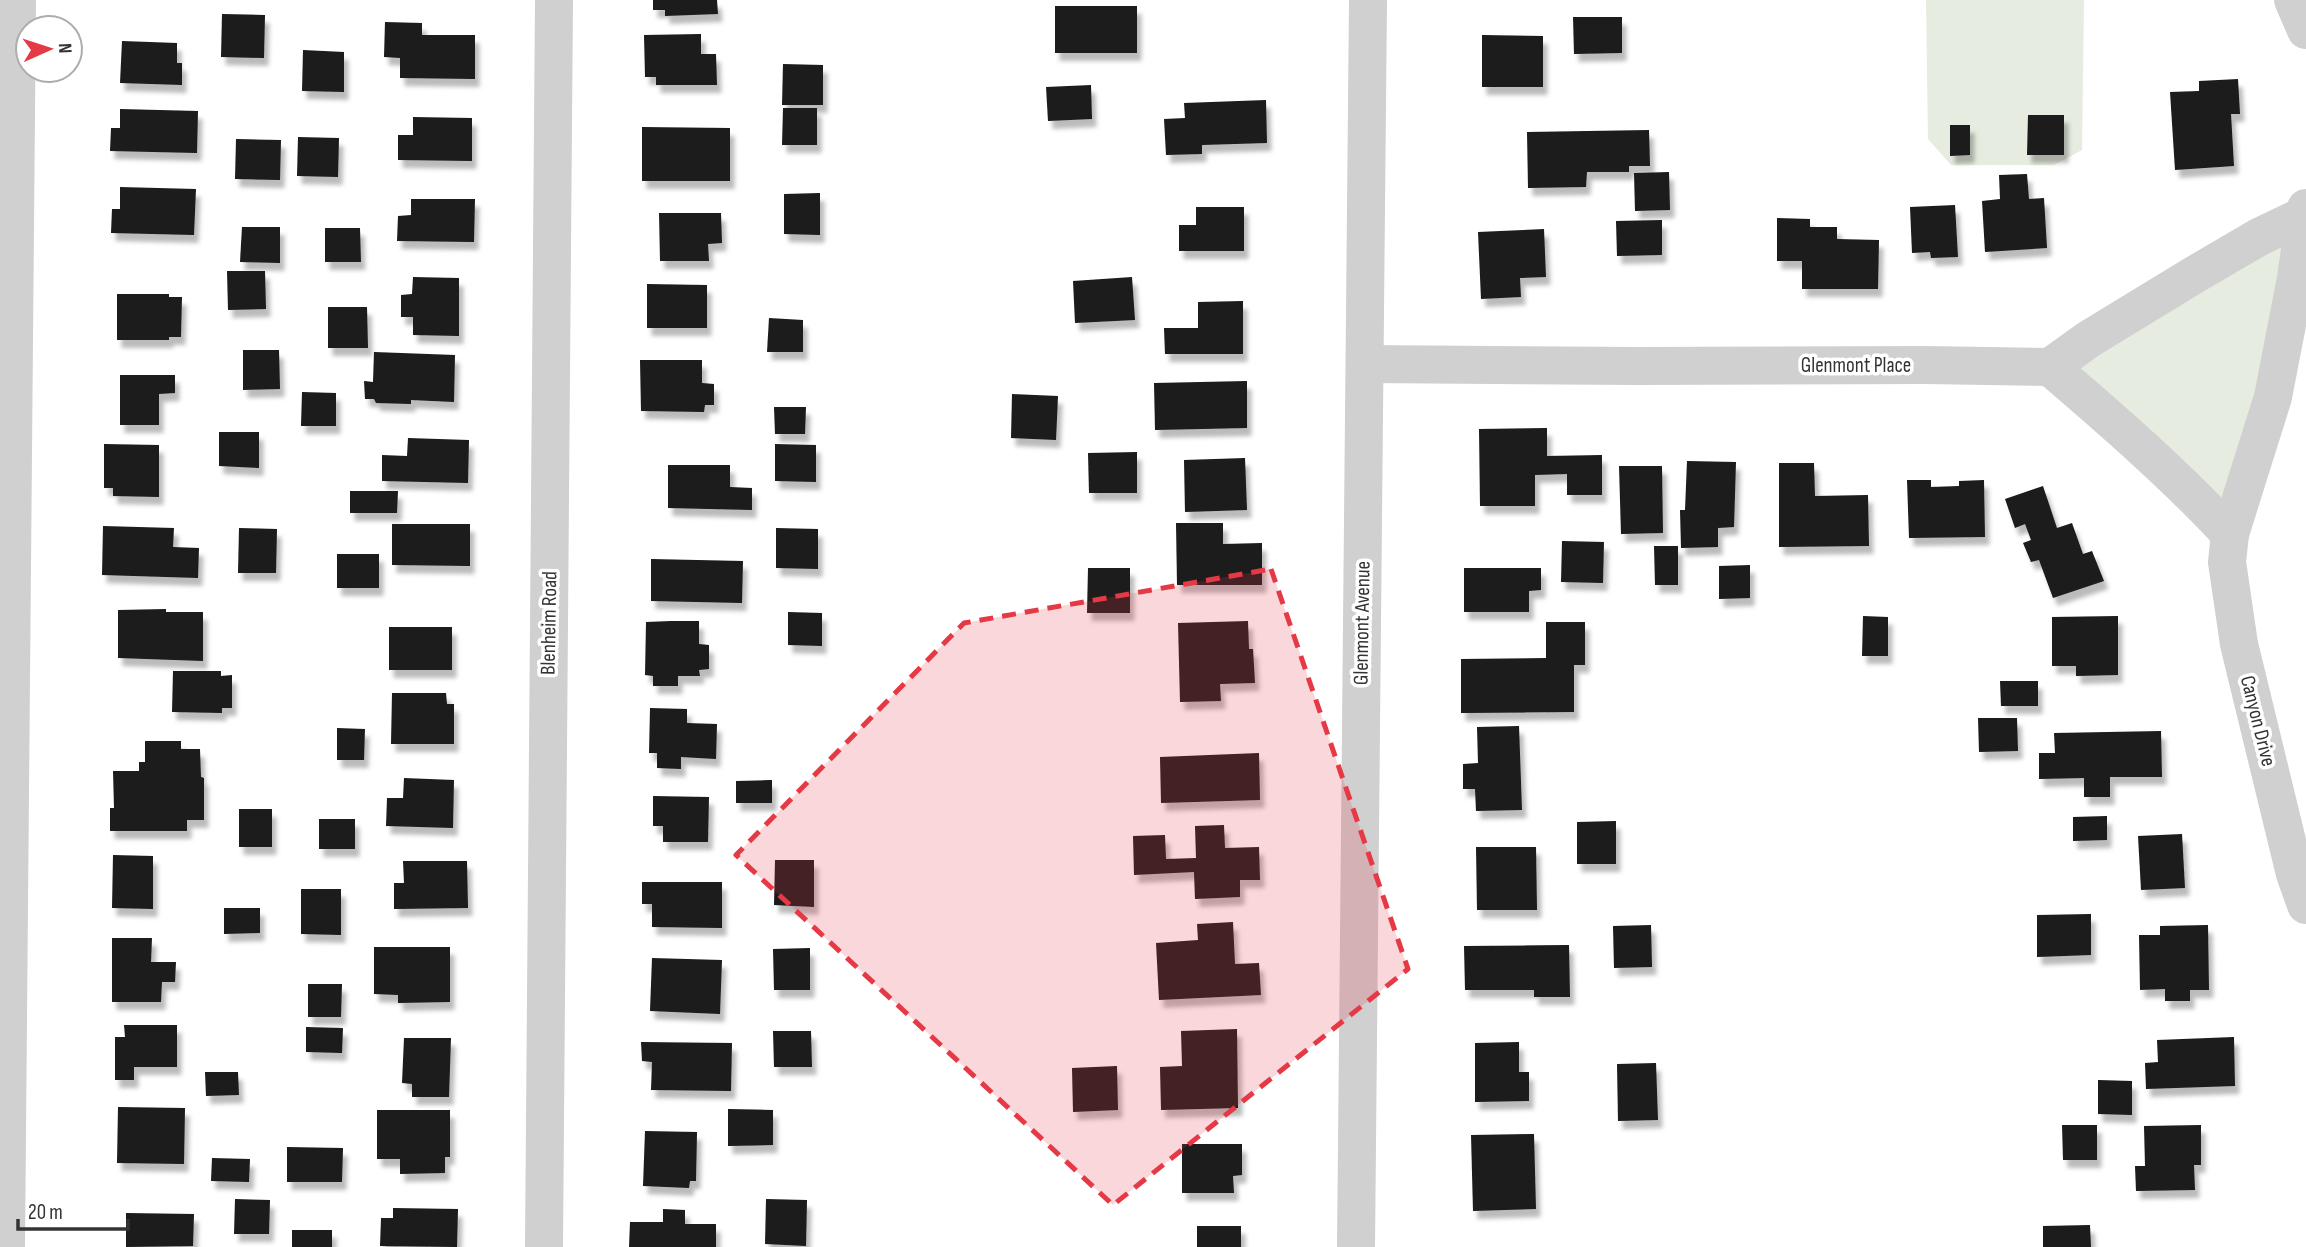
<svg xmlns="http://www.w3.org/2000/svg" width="2306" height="1247" viewBox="0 0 2306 1247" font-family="'Sofia Sans Condensed',sans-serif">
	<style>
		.green { fill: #e6ecdf }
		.building { fill: #1a1a1a; filter: url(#shadow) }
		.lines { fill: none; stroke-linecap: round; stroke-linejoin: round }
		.street { stroke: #d0d0d0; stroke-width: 38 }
		.marked { fill: #e63946; fill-opacity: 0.2; stroke: #e63946; stroke-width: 5; stroke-dasharray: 14 9; stroke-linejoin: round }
		.labels { text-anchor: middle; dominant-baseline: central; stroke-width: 7; stroke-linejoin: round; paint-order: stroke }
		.street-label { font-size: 21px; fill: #333; stroke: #fff }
	</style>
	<defs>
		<filter id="shadow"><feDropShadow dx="4.5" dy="8" stdDeviation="2" flood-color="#0004"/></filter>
	</defs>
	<rect width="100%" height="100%" fill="#fff"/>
	<g class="green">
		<polygon points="1926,0 2084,0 2082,150 2054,165 1951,165 1928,139"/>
		<polygon points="2305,215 2230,534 2050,367"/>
	</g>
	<g class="building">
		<polygon points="653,0 717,0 718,14 665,16 665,10 653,10"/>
		<rect x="1055" y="6" width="82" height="47"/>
		<polygon points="222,14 265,15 264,58 221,57"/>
		<polygon points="1573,17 1622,17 1622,53 1574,54"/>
		<polygon points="385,22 422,23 422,35 475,35 475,79 400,78 400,58 384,57"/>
		<polygon points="701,34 701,54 716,54 717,85 656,85 656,77 645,77 644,35"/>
		<polygon points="1482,35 1543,36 1543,87 1482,87"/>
		<polygon points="122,41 177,43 177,63 182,63 182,85 120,83"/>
		<polygon points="303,50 344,52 344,92 302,91"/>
		<polygon points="783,64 823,65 823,105 782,105"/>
		<polygon points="2238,79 2240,114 2231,114 2234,166 2175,170 2170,92 2199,91 2199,81"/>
		<polygon points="1091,85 1092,119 1048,121 1046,87"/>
		<polygon points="1266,100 1267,143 1202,145 1202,154 1166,155 1164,119 1185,118 1184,103"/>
		<polygon points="783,108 817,108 817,145 782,145"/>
		<polygon points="120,109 198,111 197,153 110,151 111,128 120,128"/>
		<polygon points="2028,115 2064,115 2064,155 2027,155"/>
		<polygon points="413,117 472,118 472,161 398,160 398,135 413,135"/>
		<polygon points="1950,125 1970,125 1970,155 1950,156"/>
		<polygon points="642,127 730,128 730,181 642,181"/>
		<polygon points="1649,130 1650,166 1629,166 1629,172 1587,172 1586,187 1528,188 1527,132"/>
		<polygon points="298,137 339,138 338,177 297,176"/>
		<polygon points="236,139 281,140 280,180 235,179"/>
		<polygon points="1669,172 1670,210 1635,211 1634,173"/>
		<polygon points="2027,174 2029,199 2044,198 2047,248 1985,252 1982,201 2000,199 1999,175"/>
		<polygon points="120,187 196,189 194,235 111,233 112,209 120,209"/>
		<polygon points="820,193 820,235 784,234 784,194"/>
		<polygon points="411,199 475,199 474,242 397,241 398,216 411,215"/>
		<polygon points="1955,205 1958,257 1931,258 1930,252 1912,253 1910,207"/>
		<polygon points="1196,207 1244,207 1244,251 1179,251 1179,225 1196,225"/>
		<polygon points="659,213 721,213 722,243 708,244 709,261 660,261"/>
		<polygon points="1777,218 1810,219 1810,227 1837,227 1837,239 1879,240 1878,289 1802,289 1802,261 1777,261"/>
		<polygon points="1662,220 1662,255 1617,256 1616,221"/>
		<polygon points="242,227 280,227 280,263 240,262"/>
		<polygon points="325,228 360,228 361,262 325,262"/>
		<polygon points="1544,229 1546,277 1520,278 1521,297 1481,299 1478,232"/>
		<polygon points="227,271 265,271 266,309 228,310"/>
		<polygon points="413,277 459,278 459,336 413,335 413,317 401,317 401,295 412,294"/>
		<polygon points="1132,277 1135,320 1075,323 1073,281"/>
		<polygon points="647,284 707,285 707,328 647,328"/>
		<polygon points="117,294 169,294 169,297 182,297 181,337 169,337 169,340 117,340"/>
		<polygon points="1243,301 1243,354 1165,354 1164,328 1198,328 1198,302"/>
		<polygon points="328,307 367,307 368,348 328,348"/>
		<polygon points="769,318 803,320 803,352 767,352"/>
		<polygon points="243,350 279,350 280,389 243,390"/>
		<polygon points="374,352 455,355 454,402 411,400 411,404 376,403 374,399 365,399 364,381 373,382"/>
		<polygon points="640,360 702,360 702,383 714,384 714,405 705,405 704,412 641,411"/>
		<polygon points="120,375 175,375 175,393 159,394 159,425 120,425"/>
		<polygon points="1247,381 1247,428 1155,430 1154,383"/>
		<polygon points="302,392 336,393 336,426 301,426"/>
		<polygon points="1012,394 1058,396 1056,440 1011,438"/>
		<polygon points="774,407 806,407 805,434 775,434"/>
		<polygon points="1547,428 1547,456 1602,455 1602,495 1567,495 1567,474 1535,475 1535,506 1480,506 1479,429"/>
		<polygon points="219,432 259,432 259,468 219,466"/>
		<polygon points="408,438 469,440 468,483 382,481 382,455 407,456"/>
		<polygon points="104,444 159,445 159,497 113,496 113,488 104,488"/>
		<polygon points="775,444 816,445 816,482 775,481"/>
		<polygon points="1137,452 1137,493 1089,493 1088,453"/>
		<polygon points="1245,458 1247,510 1185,512 1184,460"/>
		<polygon points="1687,461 1736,462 1734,527 1718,528 1718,547 1681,548 1680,510 1685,510"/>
		<polygon points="1779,463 1814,463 1815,496 1868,495 1869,546 1779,547"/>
		<polygon points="668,465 730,465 730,487 752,488 752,510 668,508"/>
		<polygon points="1619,466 1662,466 1663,533 1621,534"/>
		<polygon points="1907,480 1931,480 1931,487 1959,486 1959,481 1984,480 1985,537 1909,538"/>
		<polygon points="2043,486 2057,528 2072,523 2083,554 2092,551 2104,581 2053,598 2039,560 2031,562 2023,543 2031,540 2025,524 2015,528 2005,499"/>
		<polygon points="350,491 398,491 397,513 350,513"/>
		<polygon points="1176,523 1223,523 1223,544 1262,543 1262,585 1177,585"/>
		<polygon points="392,524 470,524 470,566 392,565"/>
		<polygon points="103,526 174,528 173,547 199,548 198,578 102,575"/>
		<polygon points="239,528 277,529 276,573 238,573"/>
		<polygon points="776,528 818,529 818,569 776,568"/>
		<polygon points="1562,541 1604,542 1603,583 1561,582"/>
		<polygon points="1654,546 1678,546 1678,585 1655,585"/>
		<rect x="337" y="554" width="42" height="34"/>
		<polygon points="651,559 743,561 742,603 651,601"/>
		<polygon points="1750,565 1750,598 1719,599 1719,566"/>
		<polygon points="1088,568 1130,568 1130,613 1087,613"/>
		<polygon points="1464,568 1541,568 1541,590 1529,591 1529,612 1464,612"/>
		<polygon points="166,609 166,612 203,612 203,661 118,658 118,610"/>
		<polygon points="788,612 822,613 822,646 788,645"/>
		<polygon points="1863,616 1888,617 1888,656 1862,656"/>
		<polygon points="2118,616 2118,675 2076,676 2076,666 2052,666 2052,617"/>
		<polygon points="671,621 699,621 699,644 709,645 709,669 699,670 700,676 678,676 678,686 653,686 653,676 645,675 646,622"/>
		<polygon points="1248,621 1249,649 1253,649 1255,683 1220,684 1221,701 1180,702 1178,623"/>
		<polygon points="1546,622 1585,622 1585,665 1574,665 1574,712 1461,713 1461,659 1546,658"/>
		<rect x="389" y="627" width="63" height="43"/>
		<polygon points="173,671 221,671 221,676 232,675 232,708 222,708 222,713 172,712"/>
		<polygon points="2000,681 2038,681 2038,706 2001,706"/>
		<polygon points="392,693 446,693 447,704 454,704 454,744 391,744"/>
		<polygon points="650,708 687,709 687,723 717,724 716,759 681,757 681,769 657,768 657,753 649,753"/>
		<polygon points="1978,718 2017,718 2018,751 1979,752"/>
		<polygon points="1519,726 1522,810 1476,811 1475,789 1463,789 1463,764 1478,763 1477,727"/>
		<polygon points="337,728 365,729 364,760 337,760"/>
		<polygon points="2161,731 2162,777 2110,777 2110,797 2084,797 2084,778 2039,779 2039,753 2055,753 2054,733"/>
		<polygon points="145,741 181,741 181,749 200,749 201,777 204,778 204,820 187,820 187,831 110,831 110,808 114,808 113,771 139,771 139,762 145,762"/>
		<polygon points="1259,753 1260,800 1161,803 1160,757"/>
		<polygon points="404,778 454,780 453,828 386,826 387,798 403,798"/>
		<polygon points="772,780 772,803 736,803 736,781"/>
		<polygon points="653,796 709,797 708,842 663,842 663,826 653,826"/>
		<rect x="239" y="809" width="33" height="38"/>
		<polygon points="2107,816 2107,840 2073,841 2073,817"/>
		<rect x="319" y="819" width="36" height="30"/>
		<polygon points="1616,821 1616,864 1577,864 1577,822"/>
		<polygon points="1224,825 1225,848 1259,847 1260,880 1240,880 1240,897 1195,899 1194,872 1134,875 1133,836 1165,835 1166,859 1196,858 1195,826"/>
		<polygon points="2182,834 2185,888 2141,890 2138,836"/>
		<polygon points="1476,847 1536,847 1537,910 1477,910"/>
		<polygon points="113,855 153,856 153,909 112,908"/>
		<polygon points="775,860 814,860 814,907 774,905"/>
		<polygon points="403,861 467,861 468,908 394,909 394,883 404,883"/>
		<polygon points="642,882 722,882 722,928 652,927 652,904 642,904"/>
		<polygon points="301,889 341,889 341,935 301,934"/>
		<polygon points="224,908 260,908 260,933 224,934"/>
		<polygon points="2091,914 2091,955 2037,957 2037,915"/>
		<polygon points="1233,922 1235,964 1259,963 1261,995 1159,1000 1156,943 1198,940 1197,924"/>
		<polygon points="1651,925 1652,967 1614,968 1613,926"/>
		<polygon points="2208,925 2209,990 2190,990 2190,1001 2165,1001 2165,989 2140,990 2139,935 2160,935 2160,926"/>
		<polygon points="112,938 152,938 151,962 176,962 175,982 162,982 161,1002 112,1002"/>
		<polygon points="1569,945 1570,997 1534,997 1534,990 1465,990 1464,946"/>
		<polygon points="374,947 450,947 450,1002 398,1003 398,995 374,994"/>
		<polygon points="810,948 810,990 774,990 773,949"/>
		<polygon points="652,958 722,960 720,1014 650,1011"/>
		<polygon points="308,984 342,984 341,1017 308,1017"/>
		<polygon points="124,1025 177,1025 177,1067 134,1067 134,1080 115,1080 115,1037 125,1037"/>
		<polygon points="306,1027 343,1028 342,1053 306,1052"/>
		<polygon points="1237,1029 1238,1108 1161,1110 1160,1067 1182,1066 1181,1031"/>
		<polygon points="773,1031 811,1031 812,1067 774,1067"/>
		<polygon points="2234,1037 2235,1086 2146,1089 2145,1063 2158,1062 2157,1040"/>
		<polygon points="404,1038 451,1038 449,1097 412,1097 412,1084 402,1083"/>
		<polygon points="641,1042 732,1043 731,1091 651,1090 652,1062 642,1061"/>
		<polygon points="1519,1042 1519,1072 1529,1072 1529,1101 1475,1102 1475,1043"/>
		<polygon points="1656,1063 1658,1120 1618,1121 1617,1064"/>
		<polygon points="1117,1066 1118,1110 1073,1112 1072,1068"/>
		<polygon points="205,1072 238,1072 239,1095 206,1096"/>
		<polygon points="2098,1080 2132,1081 2132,1115 2098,1114"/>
		<polygon points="118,1107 185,1108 184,1164 117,1163"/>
		<polygon points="728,1109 773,1110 773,1145 728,1146"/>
		<polygon points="377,1110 450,1110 450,1157 445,1157 445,1173 400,1174 400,1159 377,1159"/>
		<polygon points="2062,1125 2097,1125 2097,1160 2063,1160"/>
		<polygon points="2201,1125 2201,1165 2194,1165 2195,1190 2136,1191 2135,1166 2145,1166 2144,1126"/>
		<polygon points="645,1131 697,1132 696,1181 690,1181 689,1188 643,1186"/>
		<polygon points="1534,1134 1536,1209 1473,1211 1471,1135"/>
		<polygon points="1182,1144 1242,1144 1242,1175 1233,1176 1234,1193 1182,1193"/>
		<polygon points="287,1147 343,1148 342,1182 287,1182"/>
		<polygon points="212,1158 250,1159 249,1182 211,1181"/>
		<polygon points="235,1199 270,1200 269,1234 234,1234"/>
		<polygon points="766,1199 807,1200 806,1246 765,1244"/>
		<polygon points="393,1208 458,1209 457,1247 380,1246 381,1218 393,1218"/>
		<polygon points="663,1209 685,1210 685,1224 716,1224 716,1247 629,1247 630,1222 663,1222"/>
		<polygon points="126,1213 194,1214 193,1246 126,1247"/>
		<polygon points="2090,1225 2091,1247 2043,1247 2043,1226"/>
		<rect x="1197" y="1226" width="44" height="21"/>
		<rect x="292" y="1230" width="40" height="17"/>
	</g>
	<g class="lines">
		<g class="street">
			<polyline points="2293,0 2306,30"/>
			<polyline points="2306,208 2296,278 2273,397 2230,534 2227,562 2239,644 2295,874 2306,905"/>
			<polyline points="1365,364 1636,366 1925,365 2050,367 2089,339 2194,275 2259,237 2305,215"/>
			<path d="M 2050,367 C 2112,420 2174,474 2230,534"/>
			<polyline points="6,1247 17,0"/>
			<polyline points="544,1247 554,0"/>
			<polyline points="1356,1247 1368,0"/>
		</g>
	</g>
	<path class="marked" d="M 1271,569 L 1408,969 L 1113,1205 L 736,855 L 964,623 Z"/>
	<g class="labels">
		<g class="street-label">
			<text x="1856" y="365">Glenmont Place</text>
			<text transform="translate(549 623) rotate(-89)">Blenheim Road</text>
			<text transform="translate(1362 623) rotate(-89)">Glenmont Avenue</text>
			<text transform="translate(2258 721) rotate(76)">Canyon Drive</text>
		</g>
	</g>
	<g transform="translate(49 49) rotate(87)"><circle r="33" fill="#ffffff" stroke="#adadad" stroke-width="2"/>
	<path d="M0-5L12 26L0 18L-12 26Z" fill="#e63946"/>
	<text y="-10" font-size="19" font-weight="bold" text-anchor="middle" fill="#333333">N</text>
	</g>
	<path d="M18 1219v10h110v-10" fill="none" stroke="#333333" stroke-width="3.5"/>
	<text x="28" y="1219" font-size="21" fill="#333333" stroke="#ffffff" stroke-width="5" paint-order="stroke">20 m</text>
</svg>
